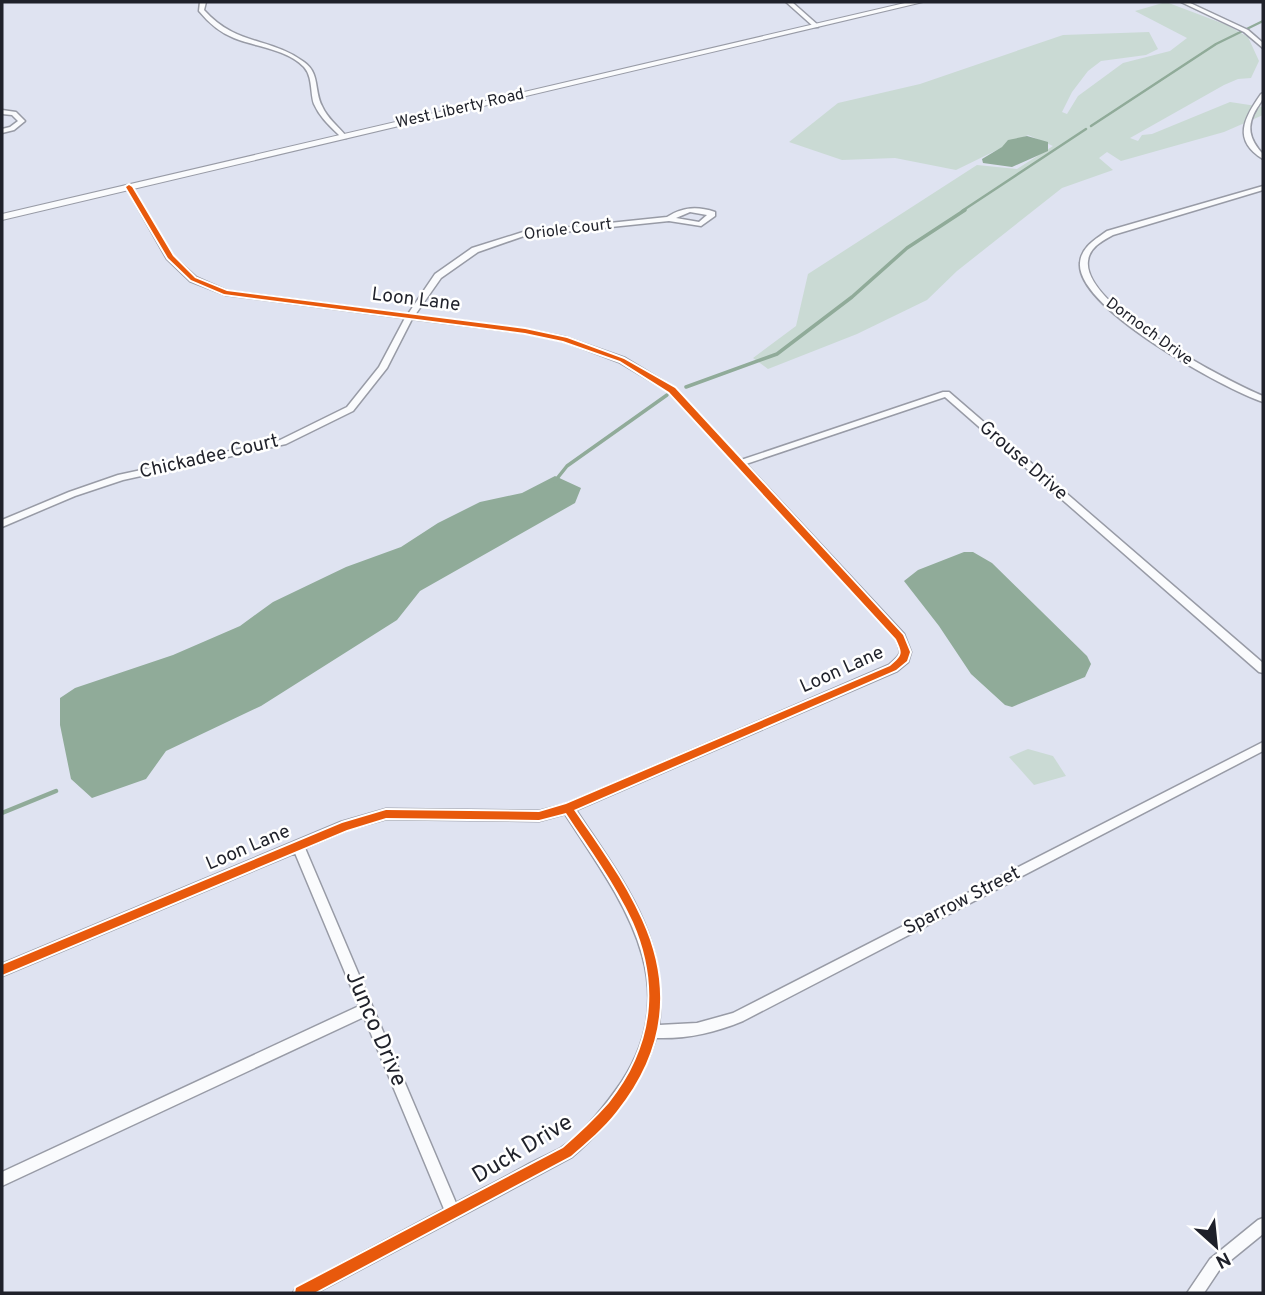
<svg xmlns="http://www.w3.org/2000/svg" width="1265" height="1295" viewBox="0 0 1265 1295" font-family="Overpass,sans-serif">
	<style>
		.green { fill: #cadad4 }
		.water { fill: #90ab99 }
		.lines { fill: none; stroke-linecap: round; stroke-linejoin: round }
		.stream-far2 { stroke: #90ab99; stroke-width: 2.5 }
		.stream-far1 { stroke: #90ab99; stroke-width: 3.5 }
		.stream { stroke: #90ab99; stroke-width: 4.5 }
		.street-casing { stroke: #989ba6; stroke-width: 3 }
		.secondary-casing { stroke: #989ba6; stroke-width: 2 }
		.street { fill: #fafbfd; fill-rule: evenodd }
		.secondary { fill: #fafbfd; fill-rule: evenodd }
		.cycleway-casing { stroke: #fff; stroke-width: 4 }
		.cycleway { fill: #e8590c; fill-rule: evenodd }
		.labels { text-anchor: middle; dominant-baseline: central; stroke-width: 5; stroke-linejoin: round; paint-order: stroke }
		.far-street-label { font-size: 16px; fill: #1f212a; stroke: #fff }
		.street-label { font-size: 19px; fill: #1f212a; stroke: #fff }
		.near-street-label { font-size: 23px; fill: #1f212a; stroke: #fff }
	</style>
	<rect width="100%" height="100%" fill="#dfe3f1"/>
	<g class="green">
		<polygon points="1166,2 1227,25 1248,37 1259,61 1251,78 1238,79 1224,85 1130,138 1138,141 1142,135 1152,134 1230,102 1263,107 1263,115 1224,132 1121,161 1107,152 1099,158 1113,170 1062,188 957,271 927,300 857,334 768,369 753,358 796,326 808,274 977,165 1017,169 1053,146 1028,135 956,170 895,158 842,160 789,142 838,103 920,84 1063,35 1149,32 1158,49 1146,55 1101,61 1088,71 1072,92 1062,112 1067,114 1078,96 1123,63 1170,51 1187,38 1135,11"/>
		<polygon points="1028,749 1053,756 1066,776 1034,785 1009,757"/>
	</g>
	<g class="water">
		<polygon points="1027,136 1048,142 1048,151 1012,167 983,163 982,159 1002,147 1008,140"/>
		<polygon points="555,476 581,488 575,503 420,591 397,620 261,706 166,751 146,779 92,798 71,779 60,725 60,698 75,688 173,655 240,626 273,602 346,567 401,547 438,523 480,502 522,493"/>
		<polygon points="964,552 973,552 992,563 1087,656 1091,664 1085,677 1012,707 1005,705 971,674 939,626 904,581 918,570"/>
	</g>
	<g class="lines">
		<g class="stream-far2">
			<polyline points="1091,126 1216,44 1263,21"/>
			<polyline points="962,211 1086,129"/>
		</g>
		<g class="stream-far1">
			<polyline points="686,387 777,354 852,297 907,248 965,210"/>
			<polyline points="555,481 567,466 667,395"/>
		</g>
		<polyline class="stream" points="2,813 56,791"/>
		<defs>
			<g id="street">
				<path d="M 200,2 L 206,2 L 204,10 C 236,46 270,37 304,62 C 320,73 314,91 322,106 C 327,118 338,126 346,136 L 346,138 L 342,138 C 332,128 320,118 314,104 C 310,93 313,77 304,67 C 287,49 256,47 234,38 C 219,32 209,23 199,11 Z"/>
				<polygon points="786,2 792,2 818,25 818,27 814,27"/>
				<polygon points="1181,2 1188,2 1248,30 1263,43 1263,48 1244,32"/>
				<path d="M 1263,93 C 1263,100 1261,102 1257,108 C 1246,126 1249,139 1263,154 L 1263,159 C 1232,140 1244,118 1261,94 Z"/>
				<polygon points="2,110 16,112 25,121 14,130 2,133 2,129 10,127 18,121 12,115 2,114"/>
				<path d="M 129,185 L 132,187 L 173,256 L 196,277 L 228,291 L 408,314 L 435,274 L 472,248 L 523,232 L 667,217 C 683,207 697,206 715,212 L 715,216 L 701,226 L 669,221 L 524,236 L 478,252 L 441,278 L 415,315 L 525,329 L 565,337 L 625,358 L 675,388 L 741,460 L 943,392 L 949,392 L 1263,663 L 1263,673 L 1259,672 L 945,397 L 746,464 L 904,634 L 911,652 L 908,662 L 897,671 L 576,810 C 622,880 669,936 659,1025 L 697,1023 L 733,1013 L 1263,742 L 1263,751 L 743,1021 C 714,1033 687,1039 656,1038 C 640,1089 611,1122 572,1157 L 316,1293 L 293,1293 L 296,1288 L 444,1209 L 364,1017 L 2,1186 L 2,1172 L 359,1006 L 295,853 L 2,976 L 2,964 L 341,822 L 386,809 L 539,811 L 566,804 L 889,665 C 902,654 902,654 896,639 L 669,392 L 619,362 L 563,341 L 525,333 L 412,319 L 387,368 L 353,411 L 286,444 L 123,480 L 75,496 L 2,527 L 2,520 L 69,492 L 118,475 L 280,440 L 347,407 L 379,367 L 405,318 L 226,295 L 190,281 L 167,259 L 126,187 ZM 690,212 L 707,215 L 699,222 L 676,218 ZM 565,814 C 622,901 690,988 616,1090 C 601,1111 582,1134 561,1148 C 550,1154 538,1159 527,1165 C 504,1178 480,1190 456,1203 L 305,848 L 347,830 L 386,819 L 539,821 Z"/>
				<path d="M 1263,186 L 1263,190 L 1113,235 C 1102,241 1089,248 1088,261 C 1082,306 1227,381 1263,396 L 1263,402 C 1224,389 1076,308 1080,263 C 1081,247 1096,239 1107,231 Z"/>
				<polygon points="1263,1218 1263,1234 1220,1269 1204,1293 1187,1293 1210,1259 1258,1220"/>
			</g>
			<polygon id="secondary" points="909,2 923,2 2,220 2,214"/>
		</defs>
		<use href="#street" class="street-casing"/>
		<use href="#secondary" class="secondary-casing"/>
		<use href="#street" class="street"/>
		<use href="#secondary" class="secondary"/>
		<defs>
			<path id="cycleway" d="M 129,185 L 132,187 L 173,256 L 195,278 L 227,291 L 525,329 L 567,338 L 624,359 L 675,388 L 903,635 L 910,652 L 907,661 L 896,670 L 574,810 C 598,845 624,880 642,920 C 673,988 664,1052 617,1111 C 604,1128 587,1142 571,1156 L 314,1293 L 295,1293 L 296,1288 L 563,1148 C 579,1134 595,1119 609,1103 C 653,1048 661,986 633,922 C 615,883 589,848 566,813 L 539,820 L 386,818 L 347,830 L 2,975 L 2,965 L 342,823 L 386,810 L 539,812 L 566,804 L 890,666 C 903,655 903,654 896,639 L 669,392 L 620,361 L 563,341 L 525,333 L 224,294 L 191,280 L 168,258 L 126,187 Z"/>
		</defs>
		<use href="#cycleway" class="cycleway-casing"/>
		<use href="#cycleway" class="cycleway"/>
	</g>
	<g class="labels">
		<g class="far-street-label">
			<text transform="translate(460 109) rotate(-13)">West Liberty Road</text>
			<text transform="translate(568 230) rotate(-7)">Oriole Court</text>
			<text transform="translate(1149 332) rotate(36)">Dornoch Drive</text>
		</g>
		<g class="street-label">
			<text transform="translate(416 300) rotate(7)">Loon Lane</text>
			<text transform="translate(209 457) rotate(-13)">Chickadee Court</text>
			<text transform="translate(1023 461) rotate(41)">Grouse Drive</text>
			<text transform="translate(842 670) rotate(-24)">Loon Lane</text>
			<text transform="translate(248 848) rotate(-23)">Loon Lane</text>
			<text transform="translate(962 901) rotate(-27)">Sparrow Street</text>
		</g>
		<g class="near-street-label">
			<text transform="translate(375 1029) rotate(67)">Junco Drive</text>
			<text transform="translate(523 1150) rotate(-31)">Duck Drive</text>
		</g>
	</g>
	<rect width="1265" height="1295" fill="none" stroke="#1f212a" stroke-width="7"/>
	<g transform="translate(1216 1246) rotate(153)" stroke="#ffffff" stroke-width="5" paint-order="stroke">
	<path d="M0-5L12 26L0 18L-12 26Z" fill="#1f212a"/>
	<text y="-10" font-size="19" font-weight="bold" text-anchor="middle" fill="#1f212a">N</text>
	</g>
</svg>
